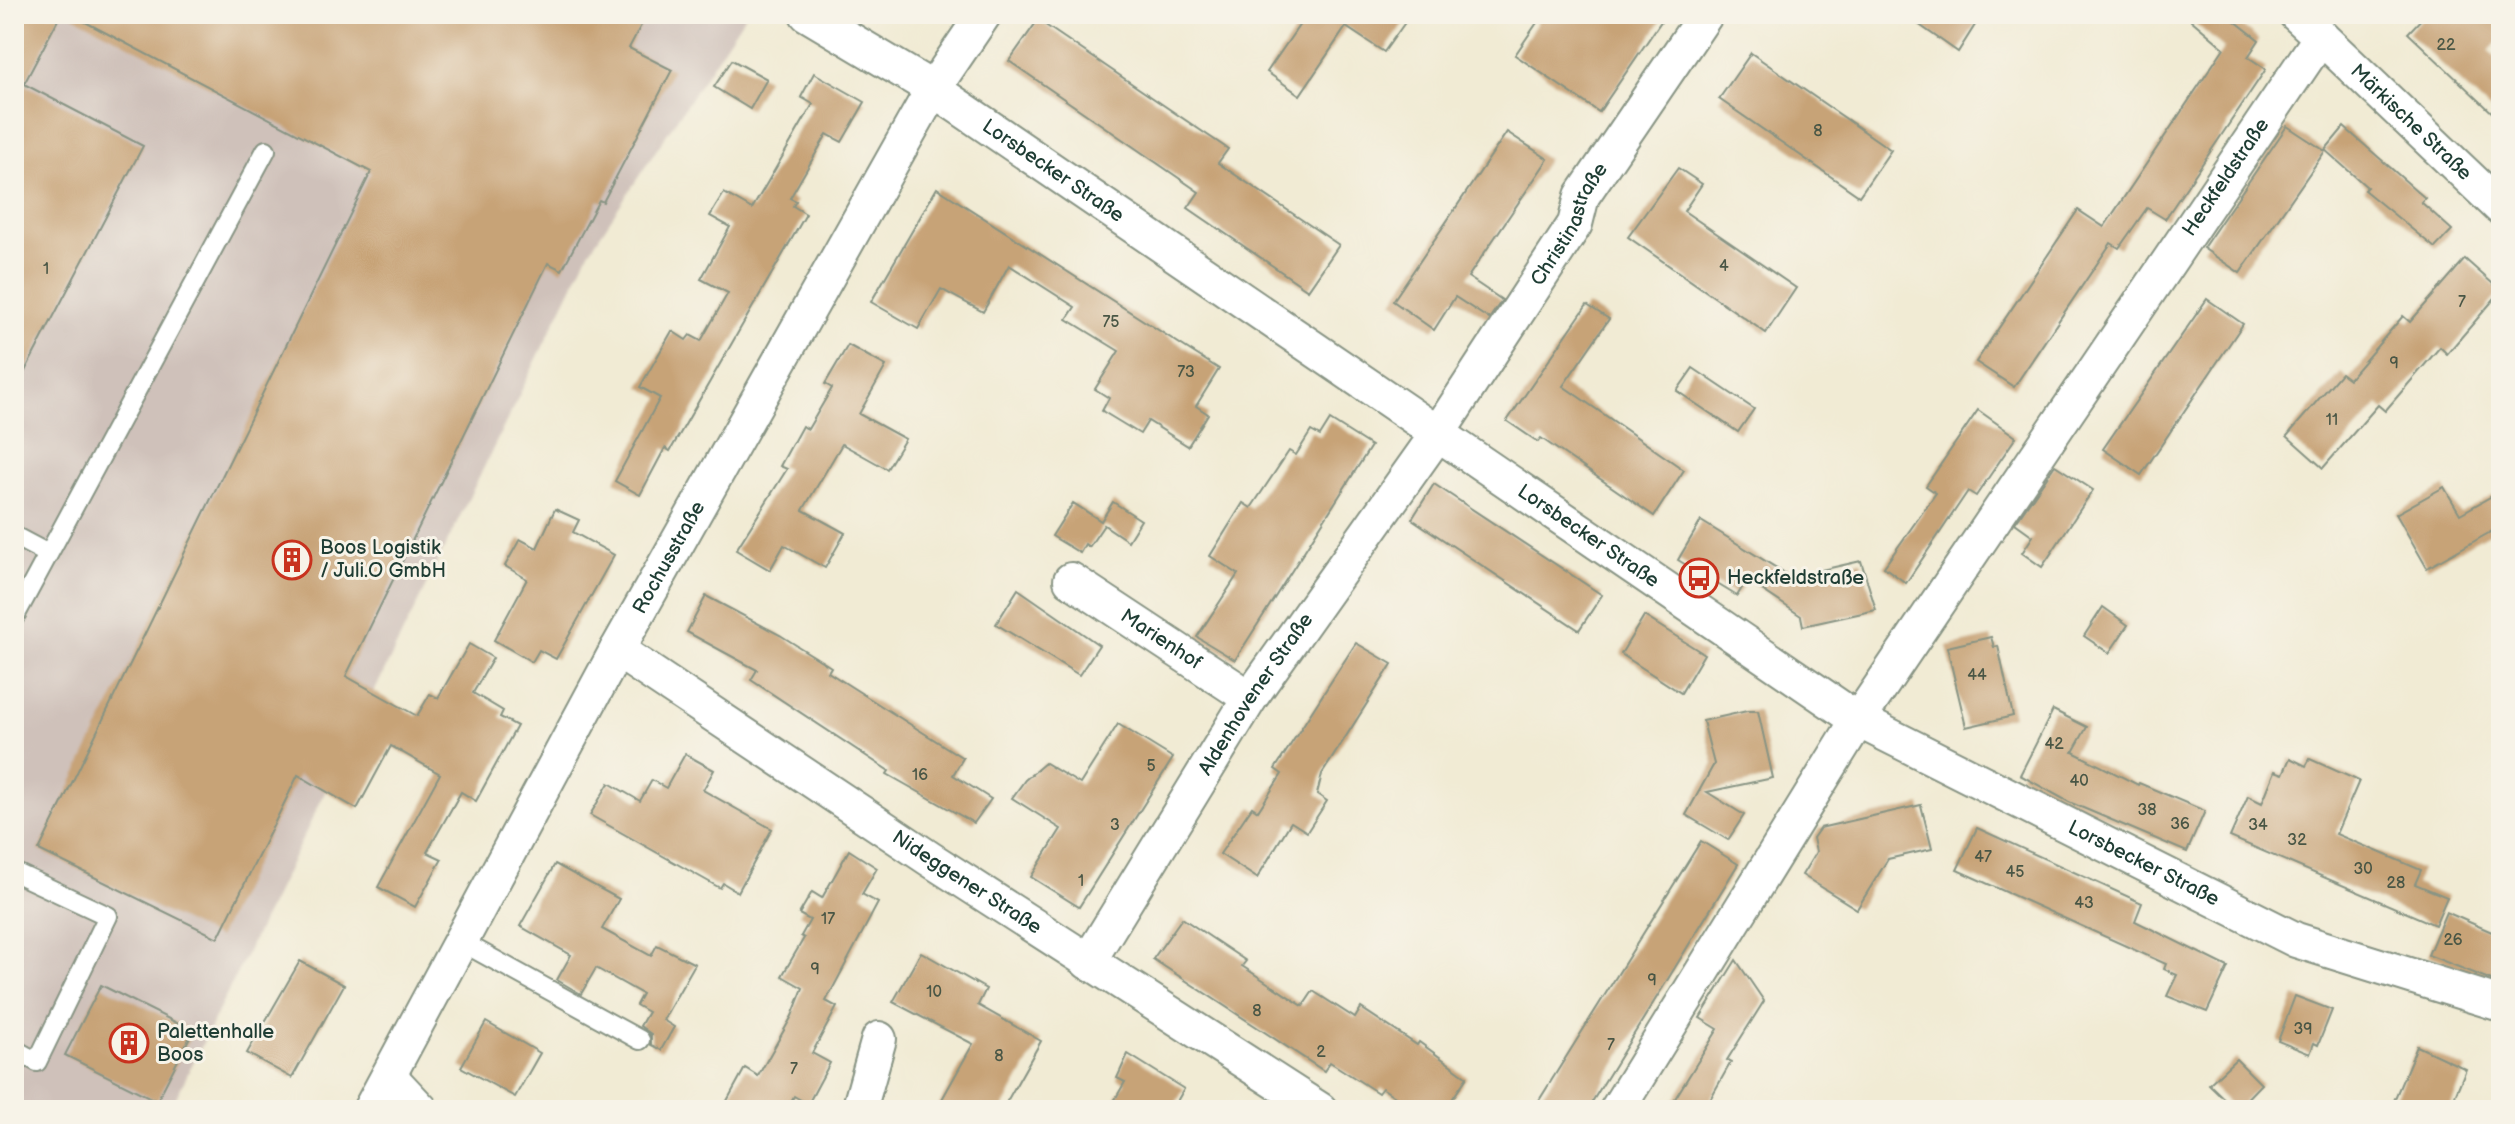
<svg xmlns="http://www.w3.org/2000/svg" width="2515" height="1124" viewBox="0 0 2515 1124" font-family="'Balsamiq Sans',sans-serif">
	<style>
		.industrial { fill: #cfc1ba }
		.building { fill: #c7a377 }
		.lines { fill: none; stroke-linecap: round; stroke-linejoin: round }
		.lane-casing { stroke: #889484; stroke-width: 22 }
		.street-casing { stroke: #889484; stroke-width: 38 }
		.lane { stroke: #fff; stroke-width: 18 }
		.street { stroke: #fff; stroke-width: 34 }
		.labels { text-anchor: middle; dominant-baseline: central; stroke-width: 6; stroke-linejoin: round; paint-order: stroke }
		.number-label { font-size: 16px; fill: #495645 }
		.street-label { font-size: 20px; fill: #1f3d34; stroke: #f7f3e8 }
		.poi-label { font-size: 20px; fill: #1f3d34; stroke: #f7f3e8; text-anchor: start }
	</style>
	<rect width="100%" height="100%" fill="#f7f3e8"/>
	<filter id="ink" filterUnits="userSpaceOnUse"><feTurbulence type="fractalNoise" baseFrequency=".0125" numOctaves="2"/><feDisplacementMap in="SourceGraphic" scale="16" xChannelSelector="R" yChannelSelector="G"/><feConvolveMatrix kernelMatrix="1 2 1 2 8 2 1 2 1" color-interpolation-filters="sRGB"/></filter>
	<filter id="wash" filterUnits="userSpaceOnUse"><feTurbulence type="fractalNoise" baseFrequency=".006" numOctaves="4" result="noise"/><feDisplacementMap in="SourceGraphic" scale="32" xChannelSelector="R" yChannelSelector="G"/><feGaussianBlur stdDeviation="1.8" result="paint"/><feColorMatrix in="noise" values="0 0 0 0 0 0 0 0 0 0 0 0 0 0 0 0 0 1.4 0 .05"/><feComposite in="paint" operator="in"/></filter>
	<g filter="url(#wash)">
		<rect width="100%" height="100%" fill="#f1ebd4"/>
		<polygon class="industrial" points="14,14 746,14 589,252 170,1110 14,1110"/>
		<g id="blocks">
			<g class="building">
				<polygon points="14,14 61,14 24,84 143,146 14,392"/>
				<polygon points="70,14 647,14 629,48 672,70 603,202 599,200 562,270 548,263 346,676 417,716 430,694 438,698 469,644 493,658 473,693 503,711 500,717 517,726 476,801 461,792 427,852 442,859 415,907 378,887 440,774 391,746 357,809 298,775 218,938 39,850 371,172"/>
				<polygon points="1307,14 1411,14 1384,52 1346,27 1300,95 1267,72"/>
				<polygon points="1543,14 1666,14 1599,112 1515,55"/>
				<polygon points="1904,14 1982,14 1958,52"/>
				<polygon points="2184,14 2226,14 2259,40 2248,57 2266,69 2165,219 2147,208 2119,248 2111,243 2014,387 1976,362 2078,210 2104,227 2224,48"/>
				<polygon points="2426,14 2501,14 2501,38 2489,51 2501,61 2501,121 2408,33"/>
				<polygon points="1038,20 1228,149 1218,163 1339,245 1308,290 1188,208 1199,192 1009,61"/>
				<polygon points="1751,53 1891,150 1859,196 1719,99"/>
				<polygon points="732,60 767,79 750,109 714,87"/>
				<polygon points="814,73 865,102 842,142 827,134 790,198 796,201 793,206 806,214 670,451 665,448 640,495 615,481 660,398 640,387 672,331 686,340 690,335 701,341 728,293 701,279 730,227 710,216 724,193 752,209 813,104 801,97"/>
				<polygon points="2287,126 2325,151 2240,273 2203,248"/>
				<polygon points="2344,127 2425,198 2421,202 2452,230 2435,248 2364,190 2367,187 2325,150"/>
				<polygon points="1507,132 1548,159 1468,277 1502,300 1489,319 1455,297 1434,330 1393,301"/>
				<polygon points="1678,168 1702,184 1684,211 1796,288 1766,333 1628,237"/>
				<polygon points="937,188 1219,369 1196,406 1208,414 1188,446 1148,421 1140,434 1102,411 1109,398 1095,389 1119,351 1067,319 1075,307 1009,265 983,312 941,289 918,329 871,302"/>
				<polygon points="2465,259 2501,291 2447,354 2440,347 2385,411 2378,405 2323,468 2287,436 2341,373 2349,379 2403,316 2410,322"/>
				<polygon points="2207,299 2243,324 2141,475 2103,449"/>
				<polygon points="1587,305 1609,319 1563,386 1684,470 1654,516 1541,438 1538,442 1507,421"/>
				<polygon points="848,345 886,366 859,414 905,439 887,469 842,444 803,510 845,533 825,568 784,545 770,570 736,550 787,469 780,466 802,426 808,429 832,388 825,384"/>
				<polygon points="1693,368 1754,409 1738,432 1677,391"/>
				<polygon points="1978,410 2016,437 1976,496 1968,491 1906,583 1884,567 1936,493 1926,486"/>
				<polygon points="1330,420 1371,446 1235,660 1197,637 1238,574 1210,556 1243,503 1251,508 1289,451 1296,455 1311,431 1320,436"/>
				<polygon points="2055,465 2093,490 2042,567 2022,553 2033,536 2015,523"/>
				<polygon points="1434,484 1602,595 1579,630 1412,519"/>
				<polygon points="2444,487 2460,514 2501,491 2501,526 2427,568 2396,514"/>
				<polygon points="1113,502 1141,520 1128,541 1104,525 1089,547 1085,544 1080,553 1052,536 1073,503 1101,521"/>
				<polygon points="555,509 579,520 573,532 614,555 556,659 539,650 532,662 494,640 527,579 505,566 520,539 537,548"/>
				<polygon points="1701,521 1791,577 1861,561 1876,610 1803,626 1801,616 1747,580 1737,596 1678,560"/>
				<polygon points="1018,589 1099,645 1079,675 996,624"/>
				<polygon points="706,596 780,635 831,667 828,672 963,758 953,775 991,799 974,823 887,774 889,771 751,680 757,670 687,632"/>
				<polygon points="2103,607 2128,625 2109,653 2084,636"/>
				<polygon points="1644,616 1704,654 1681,693 1621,654"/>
				<polygon points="1991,637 1994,647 1998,646 2013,716 1966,727 1947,647"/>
				<polygon points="1356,643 1392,664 1322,774 1317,794 1327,801 1307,832 1291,822 1257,878 1220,854 1252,807 1258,811 1282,774 1275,769"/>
				<polygon points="2053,710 2087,727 2073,752 2138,785 2139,783 2205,811 2187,852 2069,802 2020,775"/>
				<polygon points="1747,711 1758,711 1773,778 1707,792 1744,815 1728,840 1686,815 1714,764 1703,721"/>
				<polygon points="1118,724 1173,758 1079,907 1031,877 1061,829 1012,798 1025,780 1045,763 1080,784"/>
				<polygon points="685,754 714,770 703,790 772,829 738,892 723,883 720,888 590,815 609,783 640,801 652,780 666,788"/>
				<polygon points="2290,758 2306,766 2310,759 2359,781 2336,834 2421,870 2415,884 2447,897 2435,925 2230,837 2248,796 2262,803 2275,771 2283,774"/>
				<polygon points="1921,805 1932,849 1888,859 1857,909 1802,875 1816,852 1813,838 1820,828"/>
				<polygon points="1977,828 2142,903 2135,921 2228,967 2207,1012 2167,996 2177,975 2164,969 2166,964 1957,870"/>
				<polygon points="1701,841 1738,864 1660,992 1587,1110 1533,1110"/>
				<polygon points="849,850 877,868 862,894 878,903 826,1001 837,1007 812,1053 830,1063 808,1104 794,1096 786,1110 722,1110 745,1068 758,1076 792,1016 803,988 782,976 804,938 801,936 810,920 799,914 812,892 822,898"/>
				<polygon points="555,864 619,899 602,929 651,956 657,945 695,964 663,1020 674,1027 661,1050 651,1045 651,1034 640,1026 648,1012 636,1005 642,994 596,968 581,994 557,980 571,955 520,926"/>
				<polygon points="2446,912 2501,936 2501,964 2494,981 2428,955"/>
				<polygon points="1182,918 1246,961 1242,966 1303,1006 1313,991 1355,1018 1361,1008 1417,1045 1419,1042 1467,1077 1445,1110 1415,1110 1382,1088 1378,1093 1330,1062 1324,1071 1153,959"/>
				<polygon points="921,952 986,989 978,1005 1041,1041 1002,1110 936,1110 973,1044 893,1002"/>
				<polygon points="1736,960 1764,1001 1727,1060 1731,1062 1704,1110 1668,1110 1718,1029 1700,1018"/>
				<polygon points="300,961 344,985 292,1078 247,1053"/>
				<polygon points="101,985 193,1031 157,1101 65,1055"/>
				<polygon points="2295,996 2332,1010 2318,1045 2314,1043 2310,1054 2278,1041"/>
				<polygon points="486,1022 540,1053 515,1097 461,1067"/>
				<polygon points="2417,1046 2466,1069 2449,1110 2409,1110 2393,1103"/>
				<polygon points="1128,1054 1184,1089 1172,1110 1109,1110 1125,1082 1117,1078"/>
				<polygon points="2236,1059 2261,1084 2236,1110 2209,1084"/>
			</g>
		</g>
	</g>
	<g filter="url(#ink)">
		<use href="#blocks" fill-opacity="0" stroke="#889484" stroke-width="2"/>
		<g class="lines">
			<defs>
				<g id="lane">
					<polyline points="14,536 48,554"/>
					<polyline points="14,618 266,150"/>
					<polyline points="14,872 108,916 37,1062 14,1049"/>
					<polyline points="462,942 640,1040"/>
				</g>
				<g id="street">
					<path id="s1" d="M 807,14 L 933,89 L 1858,720 L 2296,940 L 2501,1004"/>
					<path id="s2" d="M 2321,37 L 2501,208"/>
					<path id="s3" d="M 1071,580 L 1250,698"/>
					<path id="s4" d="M 617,650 L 930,859 L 1320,1110"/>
					<path id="s5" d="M 1088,962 L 1250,698 L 1436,436 L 1575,224 L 1582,196 L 1706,14"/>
					<polyline points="389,1076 421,1110"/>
					<path id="s6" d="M 370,1110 L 617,650 L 933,89 L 984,14"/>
					<polyline points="859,1110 879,1039"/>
					<path id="s7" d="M 1617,1110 L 1858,720 L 2321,37 L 2296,14"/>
				</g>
			</defs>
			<use href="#lane" class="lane-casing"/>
			<use href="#street" class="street-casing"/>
			<use href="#lane" class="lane"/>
			<use href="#street" class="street"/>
		</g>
	</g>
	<defs>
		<symbol id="building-ring" viewBox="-11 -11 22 22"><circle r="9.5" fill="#f7f3e8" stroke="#c8321e" stroke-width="1.5"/><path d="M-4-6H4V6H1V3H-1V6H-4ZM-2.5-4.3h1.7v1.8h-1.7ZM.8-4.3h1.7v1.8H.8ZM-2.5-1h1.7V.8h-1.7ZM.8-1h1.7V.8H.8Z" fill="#c8321e"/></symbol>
		<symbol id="bus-ring" viewBox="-11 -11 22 22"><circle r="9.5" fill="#f7f3e8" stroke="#c8321e" stroke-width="1.5"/><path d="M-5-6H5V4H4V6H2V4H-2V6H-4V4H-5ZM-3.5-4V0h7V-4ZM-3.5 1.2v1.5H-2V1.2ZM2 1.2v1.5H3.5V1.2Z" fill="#c8321e"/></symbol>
	</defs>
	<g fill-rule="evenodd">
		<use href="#building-ring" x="270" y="538" width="44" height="44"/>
		<use href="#bus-ring" x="1677" y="556" width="44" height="44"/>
		<use href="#building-ring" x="107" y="1021" width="44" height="44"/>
	</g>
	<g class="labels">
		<g class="number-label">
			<text x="2446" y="45">22</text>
			<text x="1818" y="131">8</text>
			<text x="1724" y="266">4</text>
			<text x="46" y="269">1</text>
			<text x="2462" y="302">7</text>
			<text x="1111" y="322">75</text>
			<text x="2394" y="363">9</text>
			<text x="1186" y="372">73</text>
			<text x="2332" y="420">11</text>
			<text x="1977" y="675">44</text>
			<text x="2054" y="744">42</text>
			<text x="1151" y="766">5</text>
			<text x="920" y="775">16</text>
			<text x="2079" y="781">40</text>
			<text x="2147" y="810">38</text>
			<text x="2180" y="824">36</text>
			<text x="1115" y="825">3</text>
			<text x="2258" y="825">34</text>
			<text x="2297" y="840">32</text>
			<text x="1983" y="857">47</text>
			<text x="2363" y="869">30</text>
			<text x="2015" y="872">45</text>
			<text x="1081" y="881">1</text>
			<text x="2396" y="883">28</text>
			<text x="2084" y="903">43</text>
			<text x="828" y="919">17</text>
			<text x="2453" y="940">26</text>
			<text x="815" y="969">9</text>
			<text x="1652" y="980">9</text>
			<text x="934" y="992">10</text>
			<text x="1257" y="1011">8</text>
			<text x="2303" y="1029">39</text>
			<text x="1611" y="1045">7</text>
			<text x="1321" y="1052">2</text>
			<text x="999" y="1056">8</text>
			<text x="794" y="1069">7</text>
		</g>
		<g class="street-label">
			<text stroke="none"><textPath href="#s2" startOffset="124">Märkische Straße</textPath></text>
			<text stroke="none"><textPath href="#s1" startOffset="292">Lorsbecker Straße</textPath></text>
			<text stroke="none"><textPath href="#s7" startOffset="1114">Heckfeldstraße</textPath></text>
			<text stroke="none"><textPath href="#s5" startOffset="882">Christinastraße</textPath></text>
			<text stroke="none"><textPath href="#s1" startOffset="940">Lorsbecker Straße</textPath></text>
			<text stroke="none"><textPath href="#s6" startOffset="628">Rochusstraße</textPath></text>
			<text stroke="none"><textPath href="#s3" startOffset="108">Marienhof</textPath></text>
			<text stroke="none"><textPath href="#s5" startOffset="316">Aldenhovener Straße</textPath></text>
			<text stroke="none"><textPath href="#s1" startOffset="1586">Lorsbecker Straße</textPath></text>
			<text stroke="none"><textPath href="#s4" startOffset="420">Nideggener Straße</textPath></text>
		</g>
		<g class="poi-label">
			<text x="320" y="548">Boos Logistik<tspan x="320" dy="23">/ Juli.O GmbH</tspan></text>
			<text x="1727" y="578">Heckfeldstraße</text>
			<text x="157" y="1032">Palettenhalle<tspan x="157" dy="23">Boos</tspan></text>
		</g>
	</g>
	<rect width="2515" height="1124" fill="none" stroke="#f7f3e8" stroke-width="48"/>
</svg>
